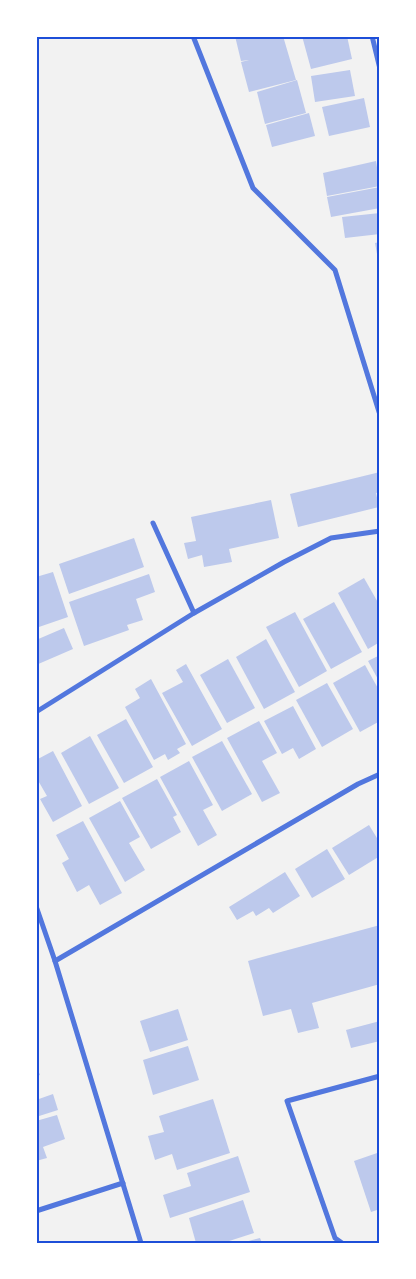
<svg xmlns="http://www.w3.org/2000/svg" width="416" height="1279" viewBox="0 0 416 1279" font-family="'Noto Serif',serif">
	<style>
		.building { fill: #bdc9ec }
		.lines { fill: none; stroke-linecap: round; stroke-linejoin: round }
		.minor { stroke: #5277de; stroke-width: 5 }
		.neatline { fill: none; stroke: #1d4ed8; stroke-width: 2 }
	</style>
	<rect width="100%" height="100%" fill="#f2f2f2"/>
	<g class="building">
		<polygon points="235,36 283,36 296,80 249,92 241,62 249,60 241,61"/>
		<polygon points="302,36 347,36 352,59 311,69"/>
		<polygon points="350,70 355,96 315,102 311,76"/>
		<polygon points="297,80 306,113 265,124 257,92"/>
		<polygon points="364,98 370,127 329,136 322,107"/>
		<polygon points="309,113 315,136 272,147 266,125"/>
		<polygon points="376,161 380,186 327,196 323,173"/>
		<polygon points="380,187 380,208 331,217 327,197"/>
		<polygon points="380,213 380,234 345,238 342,217"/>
		<polygon points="380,242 380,265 379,265 375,243"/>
		<polygon points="380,472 380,492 376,493 379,507 298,527 290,494"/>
		<polygon points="271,500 279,538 229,549 232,562 204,567 202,555 188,559 184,543 196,541 191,517"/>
		<polygon points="134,538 144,567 69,594 59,564"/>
		<polygon points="53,572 68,617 36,628 36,577"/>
		<polygon points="149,574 155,592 136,599 143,620 127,625 129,630 84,646 69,602"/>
		<polygon points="364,578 380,606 380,642 368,649 338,593"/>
		<polygon points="334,602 362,652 331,669 303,619"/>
		<polygon points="295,612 327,671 299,687 266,627"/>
		<polygon points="64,628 73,649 36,665 36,640"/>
		<polygon points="266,639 295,692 264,709 236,657"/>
		<polygon points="380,655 380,683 368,661"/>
		<polygon points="228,659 255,708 227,723 200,675"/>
		<polygon points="186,664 222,729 192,746 162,693 183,682 176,670"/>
		<polygon points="365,665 380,692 380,721 360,732 333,683"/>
		<polygon points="151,679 186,744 177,749 180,753 168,760 165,754 154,760 125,707 140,698 135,689"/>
		<polygon points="327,683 353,729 322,747 296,700"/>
		<polygon points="293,706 316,749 299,759 293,748 282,754 264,721"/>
		<polygon points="126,719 153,767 124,783 97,735"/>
		<polygon points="259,721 277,753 262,761 280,793 262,802 227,738"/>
		<polygon points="90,736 119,788 89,804 61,753"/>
		<polygon points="222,741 252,794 222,811 192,757"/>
		<polygon points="53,751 82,806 53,822 40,799 47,796 36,777 36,760"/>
		<polygon points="189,761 213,805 203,810 217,835 198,846 160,777"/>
		<polygon points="157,779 177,815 173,817 181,832 151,849 122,798"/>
		<polygon points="120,801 140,837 129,843 145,870 125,882 89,818"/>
		<polygon points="83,821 122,893 100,905 89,885 77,892 62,863 69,859 56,835"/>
		<polygon points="369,825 380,843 380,856 349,875 332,848"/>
		<polygon points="327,849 345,879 312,898 295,869"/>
		<polygon points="285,872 300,896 273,913 269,908 256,916 253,911 237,920 229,907"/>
		<polygon points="380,925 380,984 312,1003 319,1028 298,1033 291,1009 263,1016 248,961"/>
		<polygon points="178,1009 188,1040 150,1052 140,1021"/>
		<polygon points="380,1021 380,1041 351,1048 346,1030"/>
		<polygon points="188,1046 199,1080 153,1095 143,1060"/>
		<polygon points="36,1065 40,1075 36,1076"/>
		<polygon points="53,1094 58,1110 36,1117 36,1100"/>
		<polygon points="213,1099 230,1153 177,1170 172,1154 155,1160 148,1136 164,1132 159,1116"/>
		<polygon points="57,1115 65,1139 43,1147 47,1158 36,1161 36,1121"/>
		<polygon points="380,1152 380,1209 371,1212 354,1161"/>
		<polygon points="238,1156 250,1192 170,1218 163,1195 191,1186 187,1173"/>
		<polygon points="243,1200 254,1233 223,1243 196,1243 189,1218"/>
		<polygon points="260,1238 262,1243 245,1243 245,1242"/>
	</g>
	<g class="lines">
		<g class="minor">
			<polyline points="193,36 253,188 335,270 380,415"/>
			<polyline points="372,36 380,69"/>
			<polyline points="153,523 194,613"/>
			<polyline points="36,712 194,613 284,562 331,538 380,531"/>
			<polyline points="36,906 55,961 141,1243"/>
			<polyline points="55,961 358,784 380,774"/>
			<polyline points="36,1211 123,1183"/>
			<polyline points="342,1243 335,1238 287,1101 380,1076"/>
		</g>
	</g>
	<rect width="416" height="1279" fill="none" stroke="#ffffff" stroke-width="75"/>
	<rect x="38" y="38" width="340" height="1204" class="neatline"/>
</svg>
